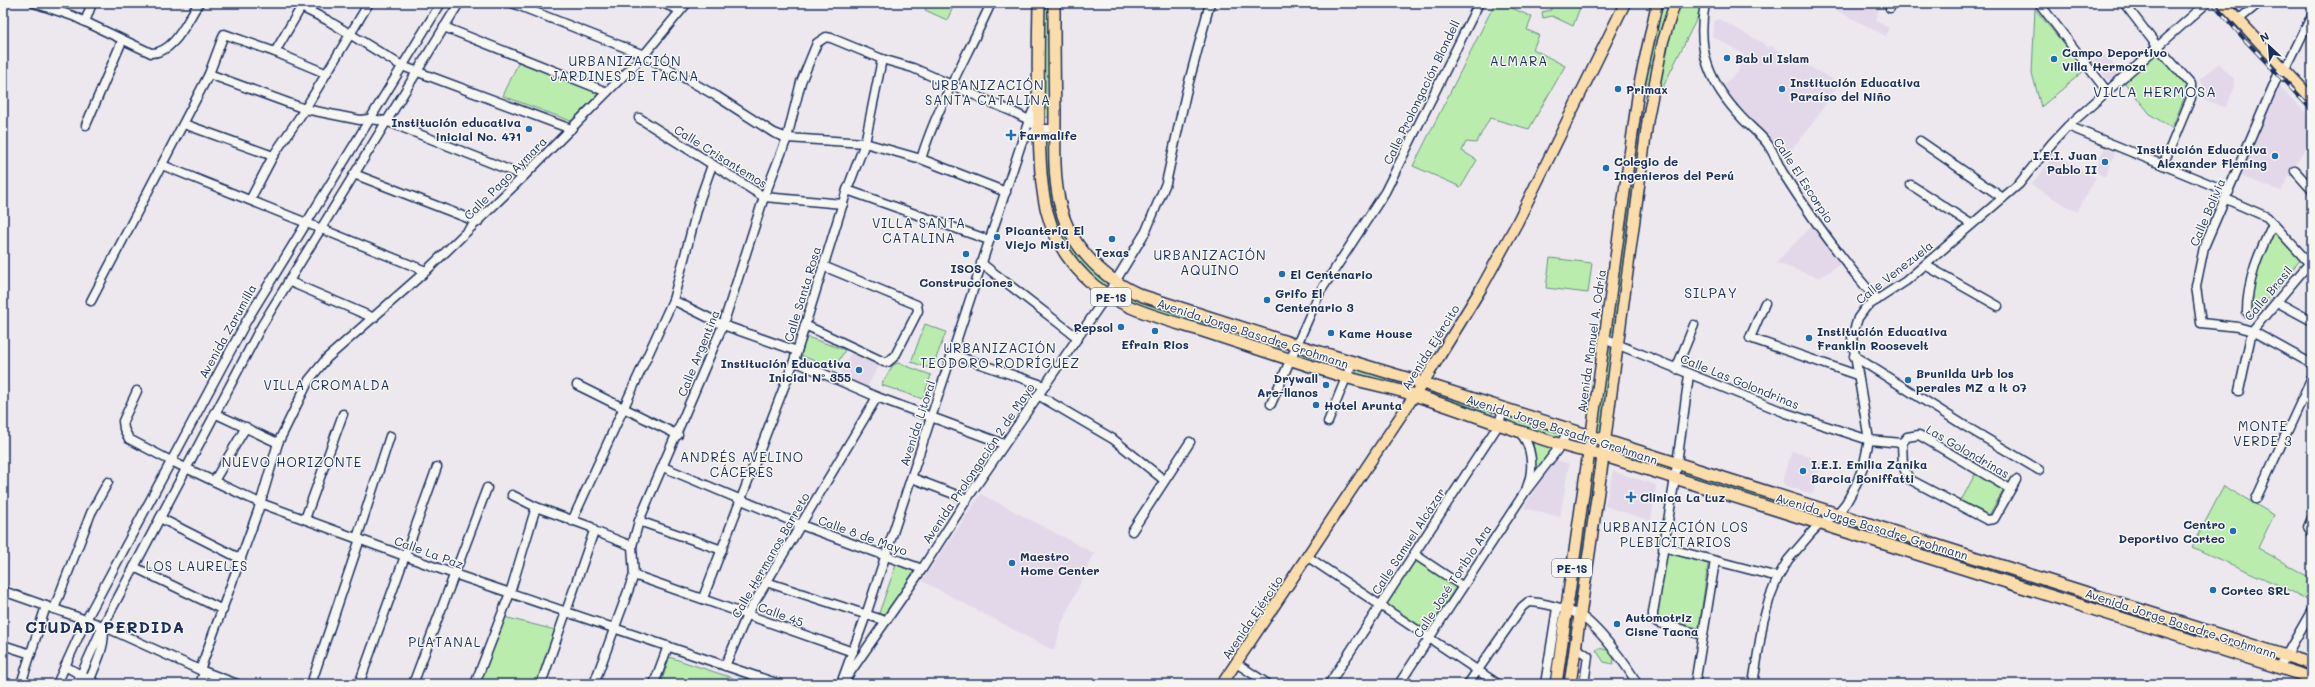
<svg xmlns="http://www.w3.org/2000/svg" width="2315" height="687" viewBox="0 0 2315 687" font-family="Mali,sans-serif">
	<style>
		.built { fill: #e2d8ea }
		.green { fill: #baecad; stroke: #6a8e86 }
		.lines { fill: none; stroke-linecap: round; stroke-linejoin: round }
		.minor-casing { stroke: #1b2f5e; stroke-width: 11 }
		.major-casing { stroke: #1b2f5e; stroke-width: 13 }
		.highway-casing { stroke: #1b2f5e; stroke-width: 14 }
		.minor { stroke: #f6f6f2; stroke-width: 8 }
		.major { stroke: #fbddab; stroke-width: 10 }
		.highway { stroke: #fbddab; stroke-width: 11 }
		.rail-casing { stroke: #1b2f5e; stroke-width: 4 }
		.rail { stroke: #f6f6f2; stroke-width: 2.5; stroke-dasharray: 8; stroke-linecap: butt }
		.poi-dot { fill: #1f6fb2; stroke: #f6f6f2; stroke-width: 1.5 }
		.labels { text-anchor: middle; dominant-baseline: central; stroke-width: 3; stroke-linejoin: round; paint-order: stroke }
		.shield { fill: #f6f6f2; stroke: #5d6b8a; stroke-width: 1 }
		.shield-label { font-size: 11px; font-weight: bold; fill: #1b2f5e }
		.poi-label { font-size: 12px; font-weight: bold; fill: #1b2f5e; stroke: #f6f6f2; text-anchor: start }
		.street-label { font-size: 12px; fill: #1b2f5e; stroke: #f6f6f2 }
		.neighbourhood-label { font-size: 13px; letter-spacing: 1px; fill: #1b2f5e; stroke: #f6f6f2 }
		.quarter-label { font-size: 14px; letter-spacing: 1px; fill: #1b2f5e; stroke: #f6f6f2 }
		.district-label { font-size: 16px; font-weight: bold; letter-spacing: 1px; fill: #1b2f5e; stroke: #f6f6f2 }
	</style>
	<rect width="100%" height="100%" fill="#ede8ee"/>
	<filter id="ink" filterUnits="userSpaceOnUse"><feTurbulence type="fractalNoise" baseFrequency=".025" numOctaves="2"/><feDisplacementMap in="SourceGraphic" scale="8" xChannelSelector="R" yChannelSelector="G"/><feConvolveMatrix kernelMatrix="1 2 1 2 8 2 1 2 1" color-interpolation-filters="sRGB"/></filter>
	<g filter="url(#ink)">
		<g class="built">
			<polygon points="1822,3 1881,3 1876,20 1889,28 1886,36"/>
			<polygon points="1719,19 1763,43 1767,48 1770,46 1840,83 1808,130 1785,157 1729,95 1725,83 1738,72 1743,54 1712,36 1714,21"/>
			<polygon points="2103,53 2121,72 2112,80 2107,79 2093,61"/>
			<polygon points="2219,63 2234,79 2234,89 2226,108 2201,98 2204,86 2199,80"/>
			<polygon points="2277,84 2312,119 2312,135 2281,191 2240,176"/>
			<polygon points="2104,148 2115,153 2105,177 2095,172"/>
			<polygon points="2051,155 2057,155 2096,178 2077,212 2031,185 2048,164"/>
			<polygon points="1813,224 1844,262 1819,278 1776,263"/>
			<polygon points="851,352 880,364 867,387 839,376"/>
			<polygon points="1792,451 1822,461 1813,494 1785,486 1783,482"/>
			<polygon points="1552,458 1569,464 1560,517 1524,508"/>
			<polygon points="1613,471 1656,485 1651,521 1605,506"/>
			<polygon points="981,494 1094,553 1062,623 1054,651 922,581"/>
		</g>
		<g class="green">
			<polygon points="928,3 955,3 947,20 925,10"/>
			<polygon points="1042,3 1049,3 1049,116 1046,118 1043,114"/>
			<polygon points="1495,3 1501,3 1532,17 1527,30 1539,35 1533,49 1565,66 1529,129 1490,118 1476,143 1466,142 1462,151 1477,160 1461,187 1413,166"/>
			<polygon points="1557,3 1581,5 1573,26 1552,16 1543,18 1542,12 1551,10 1551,6"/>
			<polygon points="1662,3 1671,3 1648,90 1644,94 1643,93"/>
			<path d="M 1680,3 L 1701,3 L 1698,16 L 1661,91 C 1658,73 1671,20 1680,3 Z"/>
			<polygon points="2035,9 2085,70 2041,107 2032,73"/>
			<polygon points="2158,50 2186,85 2187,91 2172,128 2151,115 2124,82"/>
			<polygon points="520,59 598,92 598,94 571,121 503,96"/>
			<polygon points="1638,135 1641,137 1615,330 1611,332 1609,329 1636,136"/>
			<path d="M 1046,139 L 1049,144 L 1050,177 L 1069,238 L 1080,256 L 1108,285 L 1105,288 C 1079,266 1052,234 1048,199 C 1045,180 1045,161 1044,143 Z"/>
			<polygon points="2274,232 2301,259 2254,316 2252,315 2253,281"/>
			<polygon points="1550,258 1592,263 1588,293 1546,288"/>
			<polygon points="1125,295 1279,343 1281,347 1279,350 1162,314 1124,299"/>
			<polygon points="925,324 946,332 932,369 911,362"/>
			<polygon points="807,337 845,350 834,369 800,355"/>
			<polygon points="1609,347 1612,351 1600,433 1596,430 1607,348"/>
			<polygon points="1297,351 1301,351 1347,365 1346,369 1297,354"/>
			<polygon points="898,363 931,375 923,399 881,385 893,365"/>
			<polygon points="1357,369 1399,381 1402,383 1402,385 1399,387 1356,374"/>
			<polygon points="1435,392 1491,409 1493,413 1489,416 1432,397 1430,394"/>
			<polygon points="1509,417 1560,433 1561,438 1510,423 1507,420"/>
			<polygon points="1533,442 1553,447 1536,473 1534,470"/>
			<polygon points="1612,450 1670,467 1672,472 1611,453"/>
			<polygon points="1589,461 1596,461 1577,608 1571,607"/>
			<polygon points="1684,472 1818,513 1818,516 1816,518 1684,475"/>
			<polygon points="1976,472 2003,491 1989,515 1961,501"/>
			<path d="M 2224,486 L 2274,515 L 2258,548 L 2312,579 L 2312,591 L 2306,599 C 2269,579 2230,565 2192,547 Z"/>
			<polygon points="1848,521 2062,589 2063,591 2060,593 1846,526 1845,524"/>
			<polygon points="1667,552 1708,564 1699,629 1657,618"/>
			<polygon points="1415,559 1456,587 1428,631 1386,605"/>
			<polygon points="897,562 913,567 914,571 885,615 882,616 879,613"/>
			<polygon points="2077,595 2174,624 2175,627 2172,629 2078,599"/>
			<polygon points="504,617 555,630 536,684 478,684"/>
			<polygon points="2193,631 2272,654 2272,658 2269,659 2194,636"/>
			<polygon points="1599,648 1607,650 1614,659 1613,664 1604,662 1596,650"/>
			<polygon points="669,657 751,684 661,684"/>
		</g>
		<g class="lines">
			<defs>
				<g id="minor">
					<path d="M 34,3 L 73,16 L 151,53 C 175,53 187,20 199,3"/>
					<polyline points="293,3 327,20 402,66 571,129"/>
					<polyline points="512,3 644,55 718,97 774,133 787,138 865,143 921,159 1006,192"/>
					<polyline points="662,3 680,10"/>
					<path d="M 1705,3 C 1696,51 1709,83 1742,118 C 1750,127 1763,136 1769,146 C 1775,155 1778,165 1783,173 C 1811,217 1843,261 1877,300"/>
					<polyline points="2039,3 2106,90"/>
					<polyline points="2124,3 2157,46 2191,84 2191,98 2163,165"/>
					<polyline points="1890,8 1891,3"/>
					<polyline points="2312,15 2289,62 2278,75 2204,247 2196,286 2201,323 2238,327 2252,331 2312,364"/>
					<polyline points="2238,20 2259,3"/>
					<polyline points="85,22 92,3"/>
					<polyline points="444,27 607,92"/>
					<polyline points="275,52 303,4"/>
					<polyline points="209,74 305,109 360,120 369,119 386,121 524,176"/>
					<polyline points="639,118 764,197 843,204"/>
					<polyline points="184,124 273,156"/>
					<polyline points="86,125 122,41"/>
					<polyline points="2068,126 2229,192"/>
					<polyline points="1023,140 1039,129 1055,129"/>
					<polyline points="1920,141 2003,198"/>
					<path d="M 921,159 C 938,104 968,55 991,3"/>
					<polyline points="162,165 426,271"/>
					<polyline points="2295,171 2312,190"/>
					<polyline points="354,174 478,222"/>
					<polyline points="1911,185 1971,224"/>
					<polyline points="847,190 989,240"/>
					<polyline points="2226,199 2267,217 2309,263"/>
					<polyline points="250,200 273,156 305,109 369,3"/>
					<polyline points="981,263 1078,338"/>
					<polyline points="1925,265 1998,306"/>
					<polyline points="288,281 374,318"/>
					<polyline points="673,300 723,325 797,351"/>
					<polyline points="91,301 209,74 224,34 275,52 325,73"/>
					<polyline points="2277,302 2312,321"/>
					<polyline points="1765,303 1750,338 1857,375"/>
					<path d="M 2247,312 C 2247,280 2259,253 2273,224"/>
					<polyline points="805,325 884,362 888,362 895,356 918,311 917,305 823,266"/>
					<polyline points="1604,339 1786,413 1869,440 1902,443 1907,437 1919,435 2010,489"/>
					<polyline points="951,354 1045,386"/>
					<polyline points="1854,356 1965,426 2039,470"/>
					<polyline points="794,361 877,397 1004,444"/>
					<polyline points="1676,369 1694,325"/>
					<polyline points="1689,375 1675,478 1653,613 1653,620 1659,623 1703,635"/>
					<polyline points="577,385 678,435"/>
					<polyline points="137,391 123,421 124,429 129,439 171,461 260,503 454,574 779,684"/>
					<polyline points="2239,391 2252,331 2312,260"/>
					<polyline points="1038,395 1113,439 1164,480"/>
					<polyline points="1271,404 1320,292 1385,192 1479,3"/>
					<polyline points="214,413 278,443"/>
					<polyline points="1328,422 1352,363"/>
					<path d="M 1518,431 C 1533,444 1534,470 1527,487"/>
					<polyline points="1902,443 1903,466 1909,479 1987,520 1994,519 2016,480"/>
					<polyline points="663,467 801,525 922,569"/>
					<polyline points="912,478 967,499"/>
					<polyline points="214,481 246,427"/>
					<polyline points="512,495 536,507 591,527 594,531 632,546"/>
					<polyline points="2256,499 2312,378"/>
					<polyline points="160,518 241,559"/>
					<polyline points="2312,518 2308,527 2312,533"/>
					<polyline points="305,519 343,414"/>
					<polyline points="572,521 673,300 700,199 712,165"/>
					<polyline points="639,521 722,550"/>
					<polyline points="1132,531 1190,442"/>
					<polyline points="357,538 390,436"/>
					<polyline points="1663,547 1778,577"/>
					<polyline points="1414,554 1462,586"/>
					<polyline points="1308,557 1498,684"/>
					<polyline points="134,567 223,610"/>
					<polyline points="634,575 853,652"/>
					<polyline points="766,582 886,621"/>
					<polyline points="3,591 103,626 200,670 237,684"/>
					<polyline points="703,598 794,361 847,190 865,143 882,59"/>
					<polyline points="54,609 91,513 108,482"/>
					<polyline points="3,645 31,654"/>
					<polyline points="1575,647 1588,656 1584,684"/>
					<polyline points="1236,663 1268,684"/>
					<polyline points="65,666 97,684"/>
					<polyline points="725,666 747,615 877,397"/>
					<polyline points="2279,668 2312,610"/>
					<polyline points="200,670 258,511 278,443 309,380 327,358 426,271 524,176 644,55 687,3"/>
					<polyline points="843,678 866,615 1029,120 1037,102"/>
					<polyline points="21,684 46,606"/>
					<polyline points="57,684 86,620 247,320 441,3"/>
					<polyline points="77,684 103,626 262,325 459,3"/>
					<path d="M 88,684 C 95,666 107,645 103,626"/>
					<polyline points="200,684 204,672"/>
					<polyline points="311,684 360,539"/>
					<polyline points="359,684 437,467"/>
					<polyline points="413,684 487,488"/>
					<polyline points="475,684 510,593 536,507"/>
					<polyline points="541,684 594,531"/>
					<polyline points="594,684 634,575 632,546 639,521 723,325 764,197 787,138 801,82 817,43 826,37 831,38 882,59 913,68 1013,112 1029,120 1039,129"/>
					<polyline points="654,684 668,646"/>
					<polyline points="842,684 922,569 967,499 1107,295 1146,231 1166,183 1186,93 1210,3"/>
					<polyline points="1329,684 1499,424 1503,409"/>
					<polyline points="1399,684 1525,492 1561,445 1568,430"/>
					<path d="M 1468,684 L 1522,607 L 1528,602 C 1541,602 1568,609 1579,615 C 1596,624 1628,666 1637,684"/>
					<polyline points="1545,684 1557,608"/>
					<polyline points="1695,684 1715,561"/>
					<polyline points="1753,684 1763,622 1770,597 1778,577 1788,560 1812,532 1821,523 1837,514 1846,503 1856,485 1864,464 1869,440 1852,337 1858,318 1866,307 1906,281 2019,184 2052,143 2068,126 2207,3"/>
				</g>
				<g id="major">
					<polyline points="2223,3 2312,99"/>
					<polyline points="1591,437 1639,86 1657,3"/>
					<polyline points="1605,441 1648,118 1663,41 1675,3"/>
					<polyline points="1222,684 1428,375 1482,287 1517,223 1625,3"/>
				</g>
				<g id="highway">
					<path d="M 1039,3 C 1038,45 1038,88 1039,130 C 1041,187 1041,234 1085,277 C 1116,309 1165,319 1206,332 C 1252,347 1297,362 1342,376 C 1365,383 1389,387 1411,394 C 1462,410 1511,430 1562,445 C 1577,450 1593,452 1608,457 C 1843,529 2077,606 2312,678"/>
					<path d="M 1054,3 C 1054,39 1054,76 1055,112 C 1055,141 1053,171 1059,200 C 1067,244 1103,280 1143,296 L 1293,344 L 1423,383 L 2312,664"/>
					<polyline points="1556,684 1590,445"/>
					<polyline points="1570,684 1604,450"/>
				</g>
			</defs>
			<use href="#minor" class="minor-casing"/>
			<use href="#major" class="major-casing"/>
			<use href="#highway" class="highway-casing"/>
			<use href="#minor" class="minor"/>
			<use href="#major" class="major"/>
			<use href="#highway" class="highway"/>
			<defs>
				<polyline id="rail" points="2213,3 2245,40 2312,110"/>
			</defs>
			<use href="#rail" class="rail-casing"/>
			<use href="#rail" class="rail"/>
		</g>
	</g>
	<g class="poi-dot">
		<circle cx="1727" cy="58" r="4"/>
		<circle cx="2054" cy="59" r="4"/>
		<circle cx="1618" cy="89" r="4"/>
		<circle cx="1782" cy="89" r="4"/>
		<circle cx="529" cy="129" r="4"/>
		<path d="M1009 129h4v4h4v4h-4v4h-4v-4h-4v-4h4z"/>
		<circle cx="2275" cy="156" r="4"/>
		<circle cx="2105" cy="162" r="4"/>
		<circle cx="1606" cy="168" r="4"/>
		<circle cx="997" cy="237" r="4"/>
		<circle cx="1112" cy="239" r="4"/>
		<circle cx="966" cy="254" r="4"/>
		<circle cx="1282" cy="274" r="4"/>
		<circle cx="1267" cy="300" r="4"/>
		<circle cx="1121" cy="327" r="4"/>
		<circle cx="1155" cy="331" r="4"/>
		<circle cx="1331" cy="333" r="4"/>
		<circle cx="1809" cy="338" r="4"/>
		<circle cx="859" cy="370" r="4"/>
		<circle cx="1908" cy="380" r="4"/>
		<circle cx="1326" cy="385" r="4"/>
		<circle cx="1316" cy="405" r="4"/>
		<circle cx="1803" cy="471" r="4"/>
		<path d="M1629 491h4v4h4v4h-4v4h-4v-4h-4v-4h4z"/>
		<circle cx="2233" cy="531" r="4"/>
		<circle cx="1012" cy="563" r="4"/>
		<circle cx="2213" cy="590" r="4"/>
		<circle cx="1617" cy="624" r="4"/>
	</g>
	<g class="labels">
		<g class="shield">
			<rect x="1091" y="288" width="40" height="18" rx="3"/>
			<rect x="1552" y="559" width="40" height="18" rx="3"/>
		</g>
		<g class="shield-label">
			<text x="1111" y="297">PE-1S</text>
			<text x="1572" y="568">PE-1S</text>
		</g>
		<g class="poi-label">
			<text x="2062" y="52">Campo Deportivo<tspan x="2062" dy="14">Villa Hermoza</tspan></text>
			<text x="1735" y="58">Bab ul Islam</text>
			<text x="1790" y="82">Institución Educativa<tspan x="1790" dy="14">Paraíso del Niño</tspan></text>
			<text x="1626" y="89">Primax</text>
			<text x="521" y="122" text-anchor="end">Institución educativa<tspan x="521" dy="14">inicial No. 471</tspan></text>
			<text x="1019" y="135">Farmalife</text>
			<text x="2267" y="149" text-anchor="end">Institución Educativa<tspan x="2267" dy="14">Alexander Fleming</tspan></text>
			<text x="2097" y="155" text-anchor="end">I.E.I. Juan<tspan x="2097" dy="14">Pablo II</tspan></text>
			<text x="1614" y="161">Colegio de<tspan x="1614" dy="14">Ingenieros del Perú</tspan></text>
			<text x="1005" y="230">Picanteria El<tspan x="1005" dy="14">Viejo Misti</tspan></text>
			<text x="1112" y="252" text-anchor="middle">Texas</text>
			<text x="966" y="268" text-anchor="middle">ISOS<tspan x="966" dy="14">Construcciones</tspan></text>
			<text x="1290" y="274">El Centenario</text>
			<text x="1275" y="293">Grifo El<tspan x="1275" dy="14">Centenario 3</tspan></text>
			<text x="1113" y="327" text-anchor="end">Repsol</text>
			<text x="1817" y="331">Institución Educativa<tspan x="1817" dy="14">Franklin Roosevelt</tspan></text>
			<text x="1339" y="333">Kame House</text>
			<text x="1155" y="344" text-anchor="middle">Efrain Rios</text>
			<text x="851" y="363" text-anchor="end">Institución Educativa<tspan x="851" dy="14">Inicial Nº 355</tspan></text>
			<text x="1916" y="373">Brunilda Urb los<tspan x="1916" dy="14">perales MZ a lt 07</tspan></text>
			<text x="1318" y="378" text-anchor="end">Drywall<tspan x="1318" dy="14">Are-llanos</tspan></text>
			<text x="1324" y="405">Hotel Arunta</text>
			<text x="1811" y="464">I.E.I. Emilia Zanika<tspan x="1811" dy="14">Barcia Boniffatti</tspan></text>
			<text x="1640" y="497">Clinica La Luz</text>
			<text x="2225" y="524" text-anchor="end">Centro<tspan x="2225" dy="14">Deportivo Cortec</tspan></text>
			<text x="1020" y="556">Maestro<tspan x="1020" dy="14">Home Center</tspan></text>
			<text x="2221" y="590">Cortec SRL</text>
			<text x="1625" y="617">Automotriz<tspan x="1625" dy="14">Cisne Tacna</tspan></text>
		</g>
		<g class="street-label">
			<text transform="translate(1421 92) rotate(-64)">Calle Prolongación Blondell</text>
			<text transform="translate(721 156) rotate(32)">Calle Crisantemos</text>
			<text transform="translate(505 178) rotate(-45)">Calle Pago Aymara</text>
			<text transform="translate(1804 180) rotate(57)">Calle El Escorpio</text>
			<text transform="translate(2207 212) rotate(-67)">Calle Bolivia</text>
			<text transform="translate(1894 272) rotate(-38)">Calle Venezuela</text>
			<text transform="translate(2268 293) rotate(-50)">Calle Brasil</text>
			<text transform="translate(802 294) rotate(-73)">Calle Santa Rosa</text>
			<text transform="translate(227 331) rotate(-61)">Avenida Zarumilla</text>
			<text transform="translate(1253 333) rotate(18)">Avenida Jorge Basadre Grohmann</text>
			<text transform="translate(1591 341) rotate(-82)">Avenida Manuel A. Odría</text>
			<text transform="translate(1430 347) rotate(-58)">Avenida Ejército</text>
			<text transform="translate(698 353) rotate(-68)">Calle Argentina</text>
			<text transform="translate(1740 381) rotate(22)">Calle Las Golondrinas</text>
			<text transform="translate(917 423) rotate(-72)">Avenida Litoral</text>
			<text transform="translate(1562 429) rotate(18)">Avenida Jorge Basadre Grohmann</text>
			<text transform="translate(1968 451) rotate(30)">Las Golondrinas</text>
			<text transform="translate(978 463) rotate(-56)">Avenida Prolongación 2 de Mayo</text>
			<text transform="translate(1872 526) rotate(17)">Avenida Jorge Basadre Grohmann</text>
			<text transform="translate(863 535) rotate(20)">Calle 8 de Mayo</text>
			<text transform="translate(1408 541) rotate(-57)">Calle Samuel Alcázar</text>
			<text transform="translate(429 552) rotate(20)">Calle La Paz</text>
			<text transform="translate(770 555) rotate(-60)">Calle Hermanos Barreto</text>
			<text transform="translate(1452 581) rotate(-57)">Calle José Toribio Ara</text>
			<text transform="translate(781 614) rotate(20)">Calle 45</text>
			<text transform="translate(1252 617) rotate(-56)">Avenida Ejército</text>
			<text transform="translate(2181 623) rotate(18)">Avenida Jorge Basadre Grohmann</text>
		</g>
		<g class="neighbourhood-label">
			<text x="625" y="60">URBANIZACIÓN<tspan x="625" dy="15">JARDINES DE TACNA</tspan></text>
			<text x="1519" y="60">ALMARA</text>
			<text x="988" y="84">URBANIZACIÓN<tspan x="988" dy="15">SANTA CATALINA</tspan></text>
			<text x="919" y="222">VILLA SANTA<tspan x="919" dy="15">CATALINA</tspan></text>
			<text x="1210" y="254">URBANIZACIÓN<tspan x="1210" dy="15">AQUINO</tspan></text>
			<text x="1000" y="347">URBANIZACIÓN<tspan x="1000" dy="15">TEODORO RODRÍGUEZ</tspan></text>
			<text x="327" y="384">VILLA CROMALDA</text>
			<text x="2263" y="425">MONTE<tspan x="2263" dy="15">VERDE 3</tspan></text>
			<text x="742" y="456">ANDRÉS AVELINO<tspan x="742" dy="15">CÁCERES</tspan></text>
			<text x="292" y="461">NUEVO HORIZONTE</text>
			<text x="1676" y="526">URBANIZACIÓN LOS<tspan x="1676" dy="15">PLEBICITARIOS</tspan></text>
			<text x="197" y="565">LOS LAURELES</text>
			<text x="445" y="641">PLATANAL</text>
		</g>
		<g class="quarter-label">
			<text x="2155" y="91">VILLA HERMOSA</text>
			<text x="1711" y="292">SILPAY</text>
		</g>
		<g class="district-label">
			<text x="105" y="626">CIUDAD PERDIDA</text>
		</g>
	</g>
	<rect width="2315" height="687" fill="none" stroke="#f6f6f2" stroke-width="16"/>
	<rect x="8" y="8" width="2299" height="671" fill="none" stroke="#1b2f5e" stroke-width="1.5" filter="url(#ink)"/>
	<g transform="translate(2269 46) rotate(334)" stroke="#f6f6f2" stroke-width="3" paint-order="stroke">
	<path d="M0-3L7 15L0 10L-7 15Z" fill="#1b2f5e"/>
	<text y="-6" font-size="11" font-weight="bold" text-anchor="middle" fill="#1b2f5e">N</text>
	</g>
</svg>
